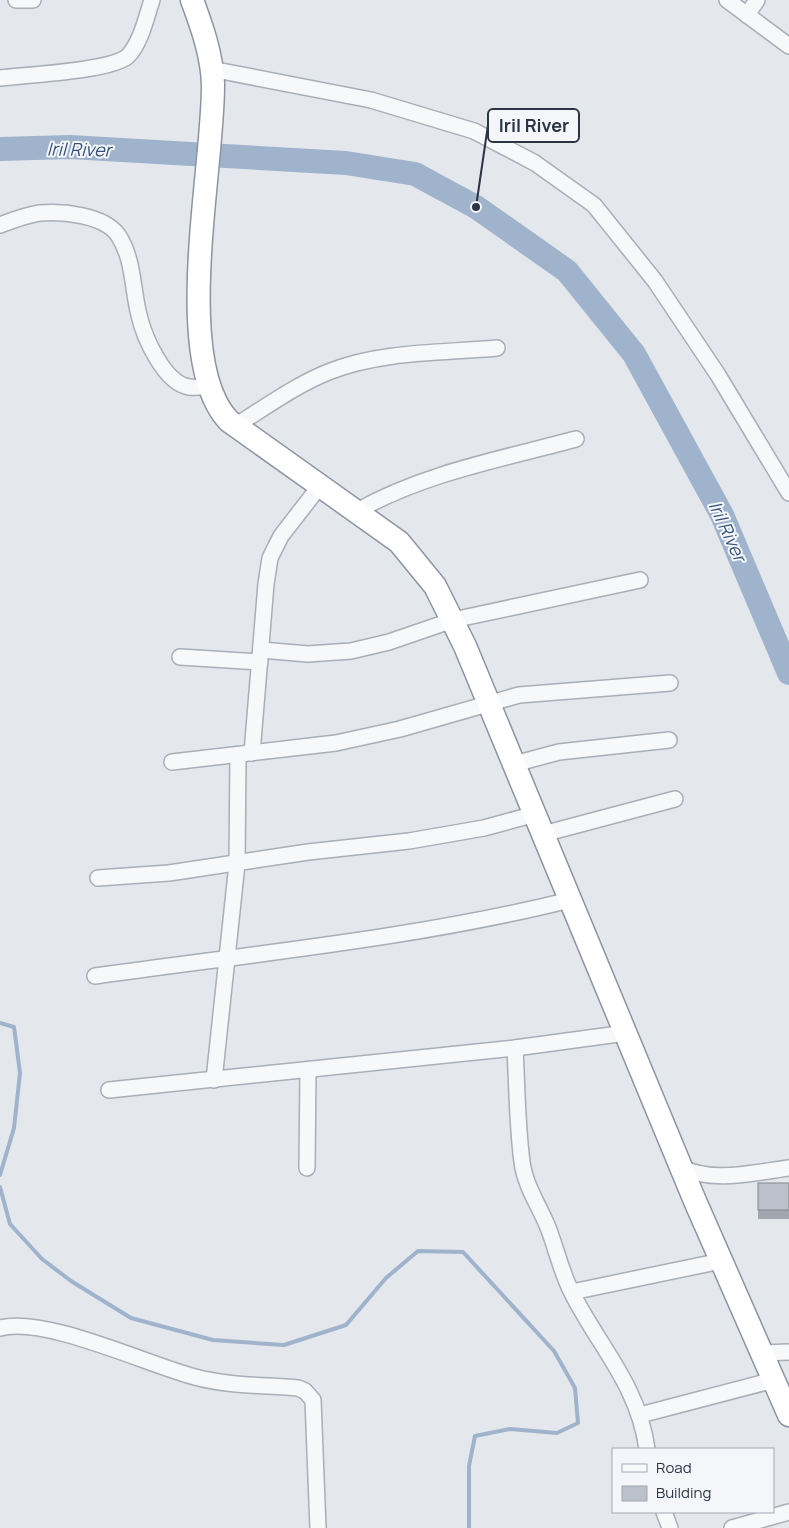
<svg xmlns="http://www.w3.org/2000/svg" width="789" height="1528" viewBox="0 0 789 1528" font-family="Manrope,sans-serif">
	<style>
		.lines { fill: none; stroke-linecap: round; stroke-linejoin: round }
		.stream { stroke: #9fb4cc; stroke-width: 4 }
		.river { stroke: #9fb4cc; stroke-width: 24 }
		.minor-casing { stroke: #a9aeb7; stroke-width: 18 }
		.highway-casing { stroke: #8b94a3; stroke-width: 25 }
		.minor { stroke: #f7f8fa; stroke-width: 15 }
		.highway { stroke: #fff; stroke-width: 22 }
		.wall { fill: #a1a5ae }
		.building { fill: #bbc0ca; stroke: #83868d }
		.labels { text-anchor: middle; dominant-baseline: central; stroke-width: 4; stroke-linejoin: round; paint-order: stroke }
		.water-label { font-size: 18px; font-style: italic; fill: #34527a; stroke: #f4f6f9 }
		.leader { fill: none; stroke: #2b3445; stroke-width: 2 }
		.callout-dot { fill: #2b3445; stroke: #f4f6f9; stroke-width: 2 }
		.callout { fill: #f4f6f9; stroke: #2b3445; stroke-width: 2 }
		.callout-label { font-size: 18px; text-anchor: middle; font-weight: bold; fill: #2b3445 }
	</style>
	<rect width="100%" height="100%" fill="#e4e7ec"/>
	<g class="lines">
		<g class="stream">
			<polyline points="0,1023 14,1027 20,1073 14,1128 0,1175"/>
			<polyline points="0,1187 10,1224 42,1259 71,1281 131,1318 213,1340 284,1345 346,1325 386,1278 418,1251 463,1252 554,1351 575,1388 578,1423 557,1433 510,1429 475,1436 469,1466 469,1528"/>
		</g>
		<polyline class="river" points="0,149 70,147 346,163 415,174 476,207 567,271 634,354 722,515 789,673"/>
		<defs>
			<g id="minor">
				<polyline points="16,0 33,0"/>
				<polyline points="727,0 789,46"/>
				<polyline points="747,15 757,0"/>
				<polyline points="211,69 371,100 474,131 535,163 594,205 655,281 718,375 789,493"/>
				<path d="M 0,78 C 25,75 112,71 128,56 C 141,42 146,18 152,0"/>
				<path d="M 0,225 C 13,220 26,215 40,213 C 62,211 104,215 118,235 C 134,259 132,288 139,315 C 144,337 164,383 189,387 C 195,388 202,387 208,386"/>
				<path d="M 235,426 C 266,407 297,384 331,371 C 382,351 443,353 497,348"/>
				<path d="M 357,511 C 424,473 502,459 576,439"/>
				<polyline points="261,650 308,654 351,651 389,642 453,620 640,580"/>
				<polyline points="180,657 260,662"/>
				<polyline points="252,753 266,584 270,558 281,536 319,487"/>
				<polyline points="172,762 336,743 400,729 519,695 670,683"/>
				<polyline points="514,764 559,752 669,740"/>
				<polyline points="543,834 675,799"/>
				<polyline points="98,878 169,873 308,852 409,841 484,828 535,814"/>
				<path d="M 95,976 C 252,954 417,938 570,900"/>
				<path d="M 515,1048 C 517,1085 517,1124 522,1162 C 525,1185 538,1204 547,1225 C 556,1247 561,1272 572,1293 C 600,1348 638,1385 647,1449"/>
				<polyline points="214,1080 237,864 238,755"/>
				<polyline points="109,1090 515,1048 626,1033"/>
				<path d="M 681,1167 C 713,1184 755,1172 789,1168"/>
				<polyline points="307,1168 308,1070"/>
				<polyline points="572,1292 721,1261"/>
				<path d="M 0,1328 C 45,1316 146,1364 195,1377 C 228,1386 264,1385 298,1388 L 305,1391 L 313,1400 L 318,1528"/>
				<polyline points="762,1353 789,1352"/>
				<polyline points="640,1415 774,1380"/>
				<polyline points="664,1512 670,1528"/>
				<polyline points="732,1528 789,1512"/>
			</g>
			<path id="highway" d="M 192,0 C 202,27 212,55 213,84 C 214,166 171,361 229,421 L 399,542 L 435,586 L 465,646 L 695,1201 L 789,1415"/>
		</defs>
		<use href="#minor" class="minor-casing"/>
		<use href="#highway" class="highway-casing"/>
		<use href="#minor" class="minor"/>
		<use href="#highway" class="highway"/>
	</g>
	<rect class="wall" x="758" y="1183" width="31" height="36"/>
	<rect class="building" x="758" y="1183" width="31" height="27"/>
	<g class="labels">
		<g class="water-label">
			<text transform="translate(79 149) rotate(1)">Iril River</text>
			<text transform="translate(728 531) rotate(65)">Iril River</text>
		</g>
	</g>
	<path class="leader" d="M476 207L488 125"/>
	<circle class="callout-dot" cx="476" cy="207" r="5"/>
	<rect class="callout" x="488" y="109" width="91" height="33" rx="5"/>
	<g class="callout-label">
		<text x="534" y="132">Iril River</text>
	</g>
	<rect x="612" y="1448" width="162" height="65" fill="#f4f6f9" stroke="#a4a8b1"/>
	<rect x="622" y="1464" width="25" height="8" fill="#f7f8fa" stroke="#a4a8b1"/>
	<text x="656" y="1473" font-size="15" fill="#2b3445">Road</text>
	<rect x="622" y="1486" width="25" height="15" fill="#bbc0ca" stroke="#a4a8b1"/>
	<text x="656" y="1498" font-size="15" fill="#2b3445">Building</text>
</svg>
